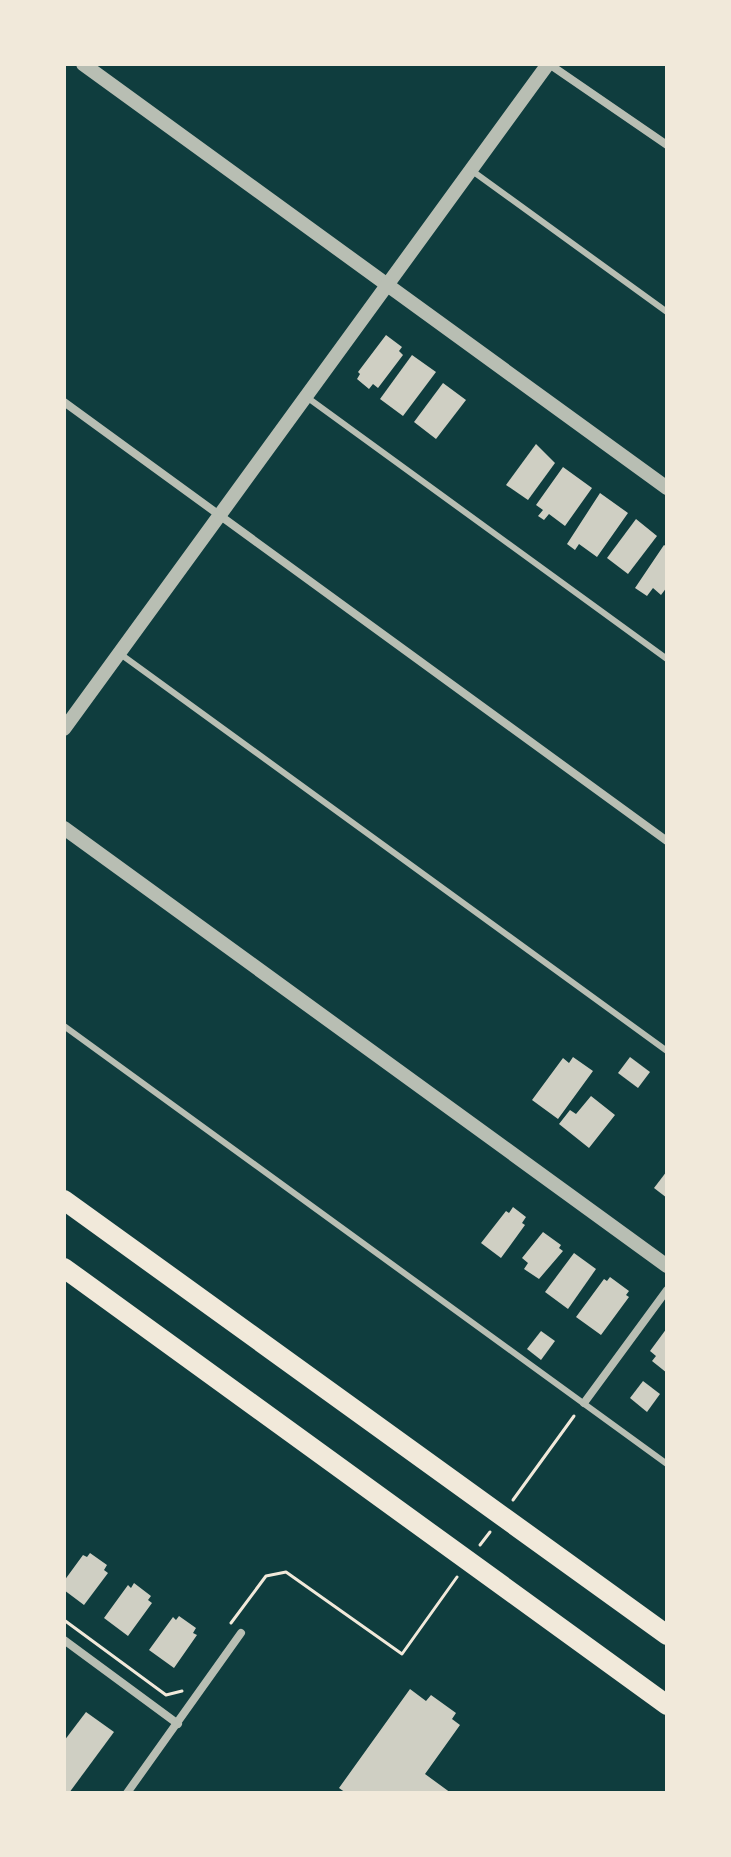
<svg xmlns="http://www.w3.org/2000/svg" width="731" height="1857" viewBox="0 0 731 1857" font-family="'Noto Sans',sans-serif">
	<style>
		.building { fill: #cfcfc3 }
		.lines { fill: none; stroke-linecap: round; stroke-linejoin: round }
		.path { stroke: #f1e9da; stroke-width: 3 }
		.service { stroke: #b8beb3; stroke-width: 6 }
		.minor { stroke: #b8beb3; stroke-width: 8 }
		.tertiary { stroke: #b8beb3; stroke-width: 14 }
		.motorway { stroke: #f1e9da; stroke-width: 20 }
	</style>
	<rect width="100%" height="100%" fill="#0f3d3e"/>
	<g class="building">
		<polygon points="386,335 402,347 399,351 403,355 378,388 373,384 369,389 357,379 360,374 358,372"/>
		<polygon points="412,355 436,372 403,416 380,399"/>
		<polygon points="443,383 466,400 436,439 414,422"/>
		<polygon points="536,444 555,463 528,500 506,485"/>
		<polygon points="563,467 592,488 565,526 549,514 544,520 538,516 543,510 536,505"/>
		<polygon points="600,493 628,513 597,557 579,544 575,550 567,544"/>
		<polygon points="636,519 657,536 628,574 607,558"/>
		<polygon points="664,545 667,547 667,587 661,595 653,588 647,596 635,588"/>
		<polygon points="573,1057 593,1071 558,1119 532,1100 563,1058 569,1063"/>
		<polygon points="630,1057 650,1072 638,1088 618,1073"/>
		<polygon points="591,1096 615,1115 589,1148 559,1124 570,1110 576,1114"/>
		<polygon points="667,1171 667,1198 654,1188"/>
		<polygon points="513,1207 526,1217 522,1223 525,1225 501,1258 481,1243 506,1211 509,1213"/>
		<polygon points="543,1232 561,1245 559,1248 563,1251 539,1279 524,1269 528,1263 522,1258"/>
		<polygon points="574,1253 596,1269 568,1309 545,1292"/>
		<polygon points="610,1277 629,1291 626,1295 629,1297 601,1335 576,1317 604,1279 607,1281"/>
		<polygon points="667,1328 667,1373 652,1361 656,1356 650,1351"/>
		<polygon points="541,1331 555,1341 541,1360 527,1349"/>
		<polygon points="643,1381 660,1394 647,1412 630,1398"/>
		<polygon points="90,1553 107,1565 104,1570 108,1573 84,1605 64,1590 64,1581 83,1555 87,1557"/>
		<polygon points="134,1583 151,1596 148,1600 152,1603 128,1636 104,1618 128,1585 131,1588"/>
		<polygon points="179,1616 196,1628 193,1633 197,1635 174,1668 149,1650 173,1617 176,1620"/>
		<polygon points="410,1689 426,1701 431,1695 456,1713 452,1719 460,1725 425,1774 451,1793 346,1793 339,1788"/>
		<polygon points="86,1712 114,1732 69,1793 64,1793 64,1741"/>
	</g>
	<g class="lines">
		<g class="path">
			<polyline points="513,1500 574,1416"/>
			<polyline points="480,1545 490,1532"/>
			<polyline points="64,1620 166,1695 182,1691"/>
			<polyline points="231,1623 266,1576 286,1572 402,1654 457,1577"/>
		</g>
		<g class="service">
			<polyline points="471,170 667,312"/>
			<polyline points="308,398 667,659"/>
			<polyline points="119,653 667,1051"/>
			<polyline points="64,1026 667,1464"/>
		</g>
		<g class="minor">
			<polyline points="549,64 667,145"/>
			<polyline points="64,402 667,841"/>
			<polyline points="584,1403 667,1290"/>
			<polyline points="64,1640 178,1724"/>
			<polyline points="127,1793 241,1633"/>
		</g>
		<g class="tertiary">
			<polyline points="83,64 667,488"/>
			<polyline points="64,729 548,64"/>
			<polyline points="64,828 667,1266"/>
		</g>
		<g class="motorway">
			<polyline points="64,1200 667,1635"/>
			<polyline points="64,1268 667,1705"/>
		</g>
	</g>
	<rect width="731" height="1857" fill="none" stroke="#f1e9da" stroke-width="132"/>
</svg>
